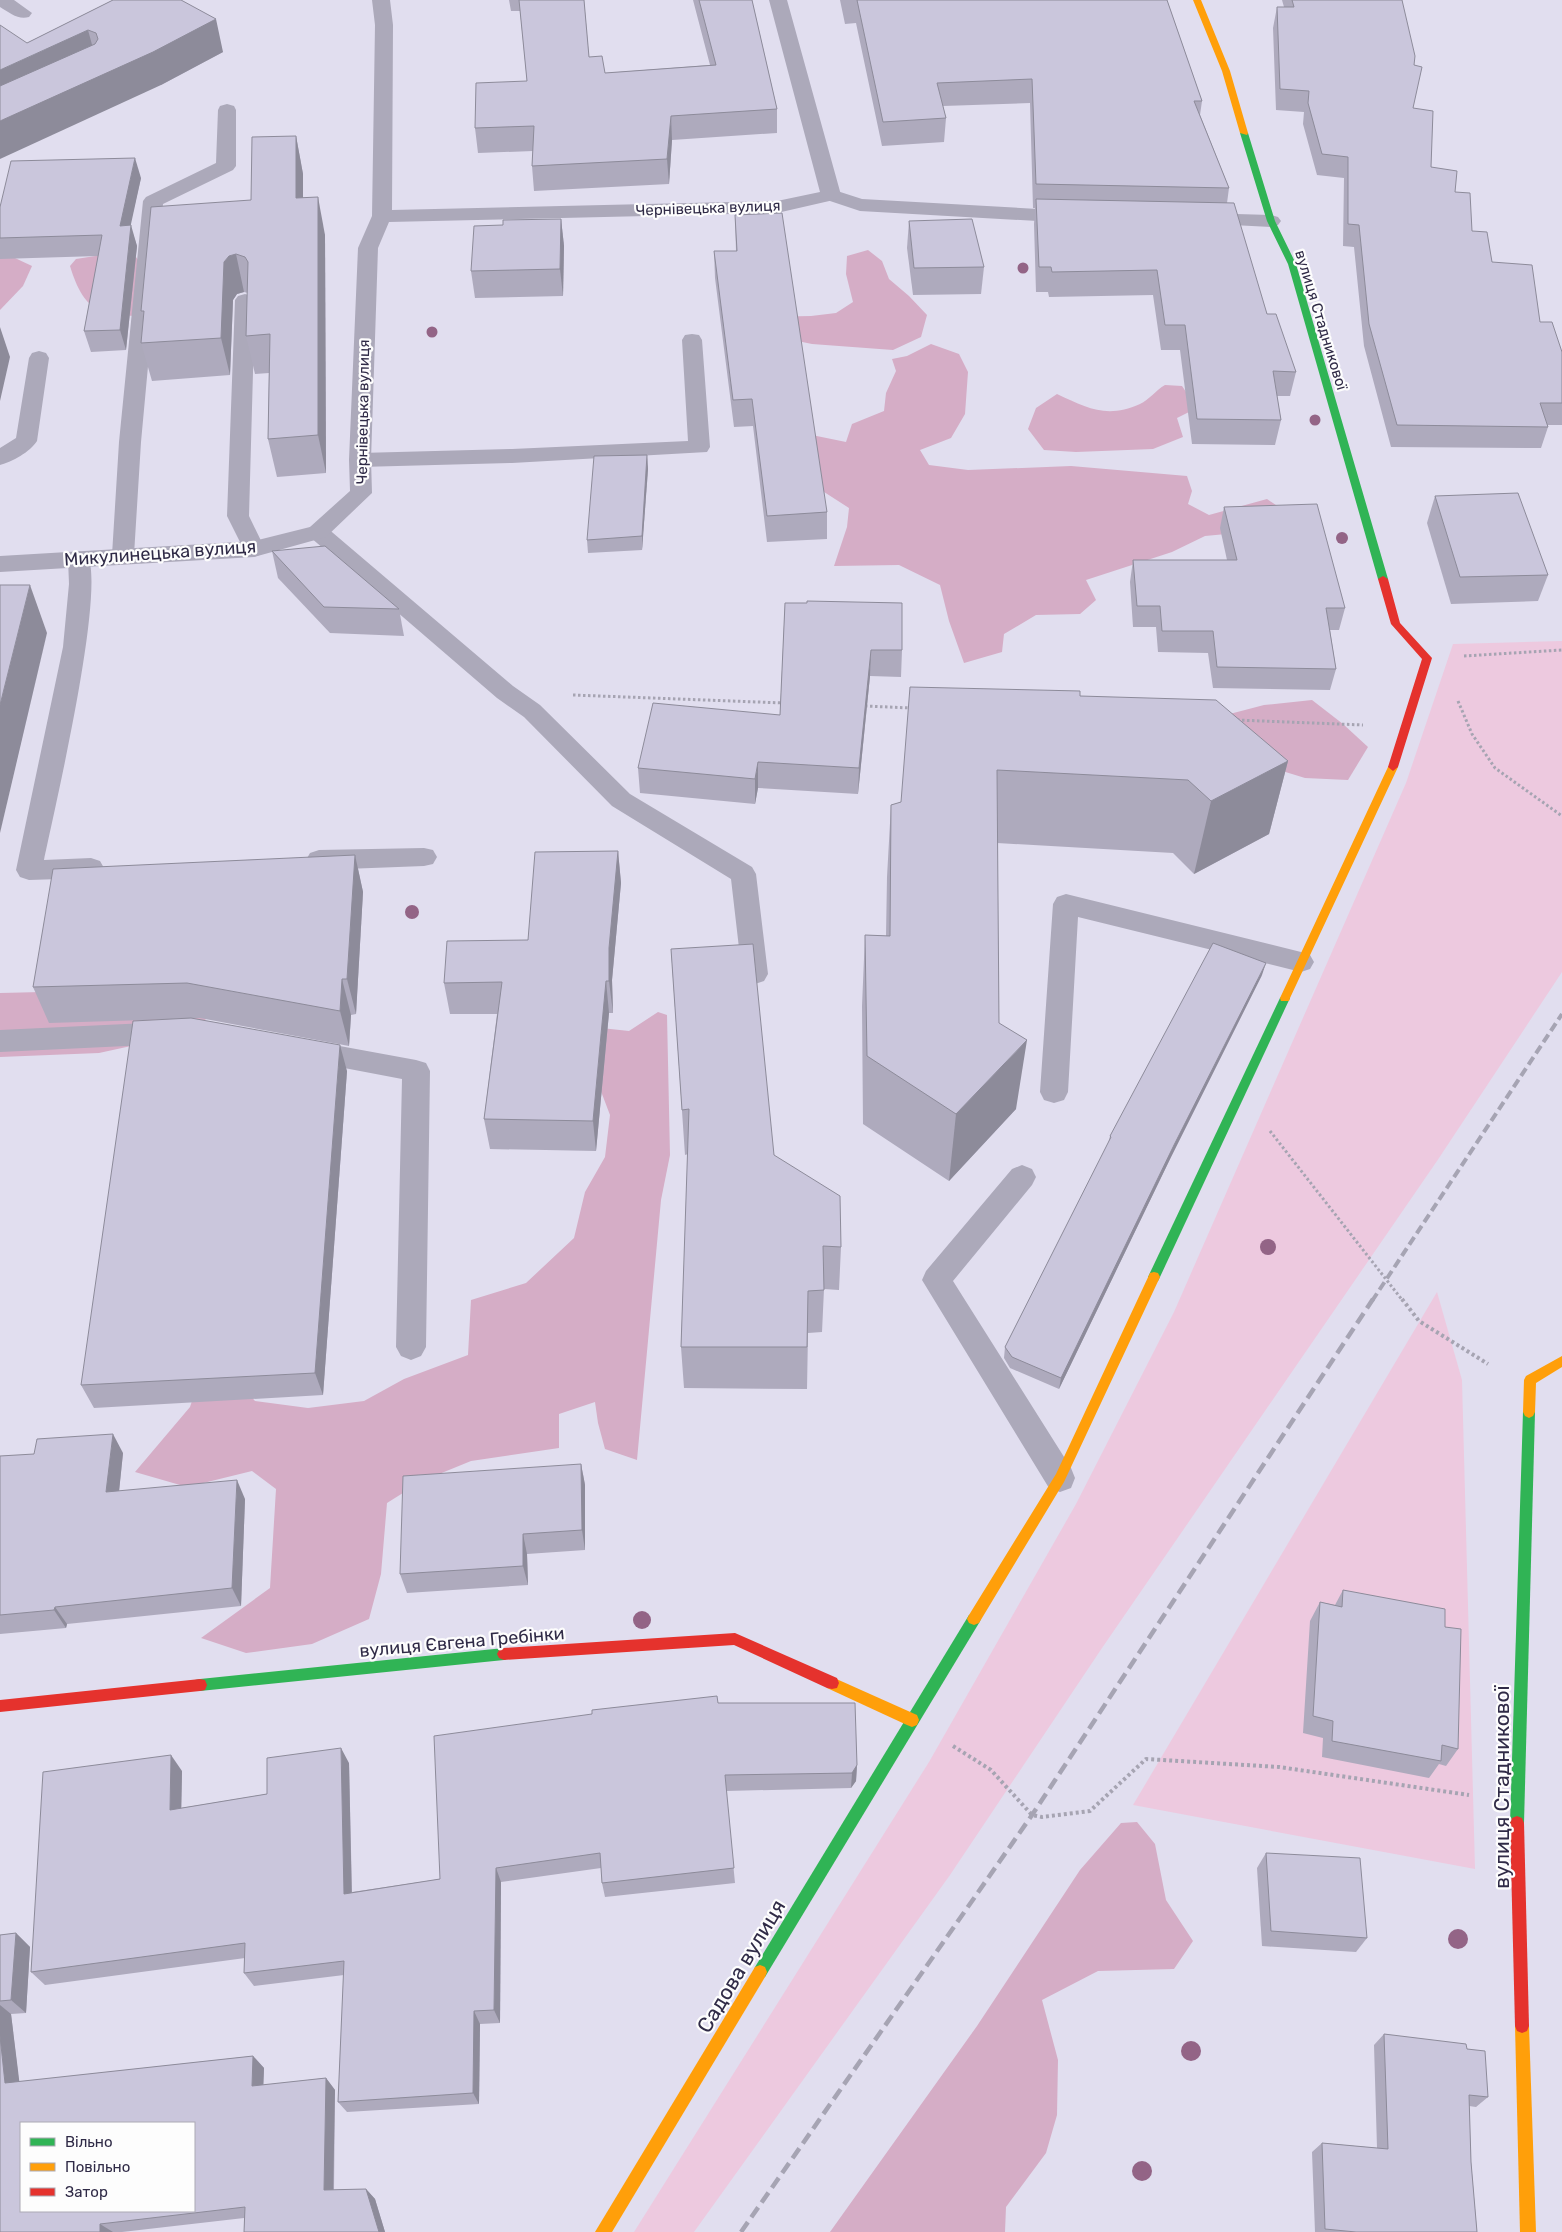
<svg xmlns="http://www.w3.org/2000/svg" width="1562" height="2232" viewBox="0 0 1562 2232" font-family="Rubik,sans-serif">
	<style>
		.green { fill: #edc9df }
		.forest { fill: #d5adc6 }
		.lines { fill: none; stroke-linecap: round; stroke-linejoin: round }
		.path-far1 { stroke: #a6a4b2; stroke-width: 3; stroke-dasharray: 2.5 2.5; stroke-linecap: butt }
		.path { stroke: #a6a4b2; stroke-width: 4; stroke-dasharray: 3 3; stroke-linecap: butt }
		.lane { fill: #aca9ba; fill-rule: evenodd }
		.street { fill: #aca9ba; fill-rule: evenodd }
		.fast { fill: #30b455; fill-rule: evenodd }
		.slow { fill: #ff9f0a; fill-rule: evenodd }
		.jam { fill: #e5322d; fill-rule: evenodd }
		.rail-far1 { stroke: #a6a4b3; stroke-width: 4; stroke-dasharray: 9 4.5; stroke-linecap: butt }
		.rail { stroke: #a6a4b3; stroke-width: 4.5; stroke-dasharray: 12 6; stroke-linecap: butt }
		.tree { fill: #936486 }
		.wall { fill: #aeaabd }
		.shaded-wall { fill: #8d8b9a }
		.building { fill: #cac6dc; stroke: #8d8b9a; fill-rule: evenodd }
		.labels { text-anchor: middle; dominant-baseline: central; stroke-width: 4.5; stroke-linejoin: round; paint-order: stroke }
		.far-street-label { font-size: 15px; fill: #302b47; stroke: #fdfdfd }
		.street-label { font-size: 18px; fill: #302b47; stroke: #fdfdfd }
		.near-street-label { font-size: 21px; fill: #302b47; stroke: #fdfdfd }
	</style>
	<rect width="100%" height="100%" fill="#e1deef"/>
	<g class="green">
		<polygon points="1562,641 1562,972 1437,1161 1102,1648 950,1875 694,2232 634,2232 929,1762 1076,1504 1174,1312 1406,783 1453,644"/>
		<polygon points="1437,1292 1462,1380 1475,1869 1133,1805"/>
	</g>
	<g class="forest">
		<polygon points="868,250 882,261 889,279 909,296 927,315 921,337 893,350 812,344 783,338 759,317 811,316 836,313 853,302 846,274 847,256"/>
		<polygon points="0,251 32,266 23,286 0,310"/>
		<path d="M 108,254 L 135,256 L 158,283 L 149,316 C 102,316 85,315 70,266 L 76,259 Z"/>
		<polygon points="931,344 959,354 968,372 965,414 951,438 920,450 929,465 968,470 1071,466 1187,476 1192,491 1188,504 1209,515 1267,499 1292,516 1258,531 1205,536 1172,552 1086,580 1096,600 1080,614 1036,615 1004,634 1002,652 964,663 949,621 940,585 899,565 834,566 847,527 849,508 821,490 802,433 846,442 852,424 884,411 886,393 896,371 892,359 907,356"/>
		<path d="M 1165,385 L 1182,386 L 1197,408 L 1177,418 L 1183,437 L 1153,449 L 1076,452 L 1044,450 L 1028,429 L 1036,408 L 1057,394 C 1087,408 1107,419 1140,404 C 1149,400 1156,390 1165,385 Z"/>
		<polygon points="1312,700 1343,724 1368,747 1348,780 1305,778 1269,767 1222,716 1264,705"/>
		<polygon points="126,990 212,1006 200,1031 99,1053 0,1057 0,993"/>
		<polygon points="658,1012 667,1015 670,1155 661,1200 637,1460 605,1449 598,1423 595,1402 559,1414 559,1448 471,1461 422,1481 387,1503 381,1574 369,1619 312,1644 246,1653 201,1638 270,1588 276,1489 252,1471 187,1487 135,1472 190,1407 209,1350 255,1401 308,1408 364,1401 404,1379 468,1355 471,1300 526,1283 574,1238 585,1192 605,1157 610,1115 591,1065 564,1024 629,1031"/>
		<polygon points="1137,1822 1155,1844 1166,1900 1193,1941 1174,1969 1098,1971 1042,2000 1058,2060 1057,2115 1046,2153 1006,2207 1005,2232 830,2232 977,2026 1080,1870 1121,1823"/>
	</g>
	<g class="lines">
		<g class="path-far1">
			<polyline points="1464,656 1562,650"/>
			<polyline points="573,695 784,703"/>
			<polyline points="1458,701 1472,734 1495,768 1562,816"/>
			<polyline points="865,706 911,708"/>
			<polyline points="1237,720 1363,725"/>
			<polyline points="1270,1131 1403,1301"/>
		</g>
		<g class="path">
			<polyline points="1402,1299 1419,1321 1488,1364"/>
			<polyline points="953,1746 991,1770 1032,1815 1042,1817 1090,1811 1146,1759 1279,1767 1469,1795"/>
		</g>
		<g class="lane">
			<path d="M 0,0 L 14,0 L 32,13 L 29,17 C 18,20 10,13 0,7 Z"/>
			<polygon points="227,104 234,106 236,110 236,166 233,170 163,204 141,442 134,555 131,560 123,563 115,560 112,555 119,442 143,201 146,197 216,163 218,110 220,106"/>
			<polygon points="831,189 862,199 1073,211 1080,213 1083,217 1080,221 1073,223 860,211 824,199 821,195 824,191"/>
			<polygon points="1201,213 1271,215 1278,217 1281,221 1278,225 1271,227 1194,223 1191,219 1194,215"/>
			<polygon points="245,294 252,296 255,300 249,516 265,549 262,554 254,557 246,554 227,516 235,300 238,296"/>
			<polygon points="692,334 699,335 702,340 710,447 707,452 512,463 360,467 352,465 349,460 352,455 360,453 512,449 688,441 682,340 685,335"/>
			<path d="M 39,351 L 46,353 L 49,358 L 37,441 C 30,452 12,462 0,465 L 0,448 L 16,438 L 29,358 L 32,353 Z"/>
			<polygon points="318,525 326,527 513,686 540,705 630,794 752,867 756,874 768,974 764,981 755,984 746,981 742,974 731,879 612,806 524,717 497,698 310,537 307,532 310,527"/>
			<path d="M 79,551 L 87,554 C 107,587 54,811 44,860 L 91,858 L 100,861 L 104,868 L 100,875 L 91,878 L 29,880 L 20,877 L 16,870 L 63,647 L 69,584 L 68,559 L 71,554 Z"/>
			<polygon points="424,848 433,850 437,857 433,864 424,866 319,870 310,867 306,860 310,853 319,850"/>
			<polygon points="1066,894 1301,952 1310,955 1314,962 1310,969 1301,972 1078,917 1068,1092 1064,1100 1054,1103 1044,1100 1040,1092 1053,904 1057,897"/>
			<polygon points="168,1022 177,1025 181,1033 177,1041 168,1044 0,1052 0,1030"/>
			<polygon points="307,1040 416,1060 426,1063 430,1071 426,1347 421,1356 411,1360 401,1356 396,1347 402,1079 297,1059 294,1051 297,1043"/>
			<polygon points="1022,1165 1032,1169 1036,1177 1032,1185 953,1281 1071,1468 1075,1478 1071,1488 1060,1492 1049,1488 922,1280 926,1271 1012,1169"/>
		</g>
		<polygon class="street" points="372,0 390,0 393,25 392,210 777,201 820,192 769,0 787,0 841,195 838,199 777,213 389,222 378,248 371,460 372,493 326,537 254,557 0,572 0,556 254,541 310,527 350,491 349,460 358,248 372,216 375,25"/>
		<g class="fast">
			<polygon points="1241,131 1248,133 1275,221 1296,264 1388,579 1386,581 1383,582 1378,579 1288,264 1267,221 1240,133"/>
			<polygon points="1285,994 1290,998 1160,1277 1158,1281 1154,1282 1150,1281 1148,1277 1280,998"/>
			<polygon points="1529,1406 1533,1408 1535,1412 1524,1823 1522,1828 1517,1830 1512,1828 1510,1823 1523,1412 1525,1408"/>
			<polygon points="974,1613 979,1615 981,1619 979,1623 765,1977 760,1979 755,1977 753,1972 755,1967 969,1615"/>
			<polygon points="504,1648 509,1650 511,1654 509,1658 504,1660 200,1691 195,1690 193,1685 195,1680 200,1679"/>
		</g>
		<g class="slow">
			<polygon points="1193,0 1201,0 1230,71 1248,133 1247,135 1240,133 1222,71"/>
			<polygon points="1393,763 1398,767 1290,998 1289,1001 1281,1001 1280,998 1388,767"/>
			<polygon points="1154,1272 1158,1273 1160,1277 1064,1482 979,1623 974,1625 969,1623 967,1619 969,1615 1056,1474 1150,1273"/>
			<polygon points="1562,1356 1562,1367 1536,1383 1535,1412 1533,1416 1529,1418 1525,1416 1523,1412 1524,1380 1526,1376"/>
			<polygon points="832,1677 917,1715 919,1720 917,1725 912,1727 907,1725 827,1688 825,1683 827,1678"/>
			<polygon points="760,1965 765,1967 767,1972 765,1977 612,2232 595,2232 755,1967"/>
			<polygon points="1522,2019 1527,2021 1529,2026 1536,2232 1520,2232 1515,2026 1517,2021"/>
		</g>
		<g class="jam">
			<polygon points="1383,576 1388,579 1400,623 1432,658 1398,767 1393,771 1388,767 1422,659 1391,624 1378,579"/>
			<polygon points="735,1633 837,1678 839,1683 837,1688 832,1689 827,1688 734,1645 504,1660 499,1658 497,1654 499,1650 504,1648"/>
			<polygon points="200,1679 205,1680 207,1685 205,1690 200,1691 0,1712 0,1700"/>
			<polygon points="1517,1816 1522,1818 1524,1823 1529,2026 1527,2031 1522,2033 1517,2031 1515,2026 1510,1823 1512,1818"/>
		</g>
		<polyline class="rail-far1" points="1372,1301 1562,1014"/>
		<polyline class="rail" points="741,2232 1032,1815 1373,1299"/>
	</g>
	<g class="tree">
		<circle cx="1023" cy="268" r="5.5"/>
		<circle cx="432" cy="332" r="5.5"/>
		<circle cx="1315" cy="420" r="5.5"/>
		<circle cx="1342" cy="538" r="6"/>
		<circle cx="412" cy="912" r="7"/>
		<circle cx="1268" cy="1247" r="8"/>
		<circle cx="642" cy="1620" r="9"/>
		<circle cx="1458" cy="1939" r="10"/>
		<circle cx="1191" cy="2051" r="10"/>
		<circle cx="1142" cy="2171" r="10"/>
	</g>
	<g class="wall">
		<polygon points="113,0 223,52 161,85 27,43"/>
		<polygon points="509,0 584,0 589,57 605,73 710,65 693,0 752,0 777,109 777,133 672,140 669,184 534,191 532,166 533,151 478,153 475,128 527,81 520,11 511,11"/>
		<polygon points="840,0 1167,0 1202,101 1200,115 1229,188 1227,203 1267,314 1296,372 1290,396 1277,396 1281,420 1275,445 1192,444 1180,350 1161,350 1153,295 1049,297 1048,292 1036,292 1034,224 1035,208 1033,208 1030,103 943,106 946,118 944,142 882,146 856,23 845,24"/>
		<polygon points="1282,0 1402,0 1414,65 1413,108 1431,167 1455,192 1472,231 1492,262 1540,322 1562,352 1562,425 1548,425 1548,427 1541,448 1391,447 1364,346 1354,247 1343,246 1344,178 1317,175 1303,124 1304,112 1276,110 1273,28 1277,7 1284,7"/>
		<polygon points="296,136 303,174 303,198 325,235 326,473 277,477 268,439 269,373 255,374 246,336 248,293 244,292 237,294 233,300 230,375 152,381 141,343 144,320 141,311 251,200"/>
		<polygon points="141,178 130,225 137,246 126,350 91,352 84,331 98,256 0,259 0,207"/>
		<polygon points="735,215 827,512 827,539 767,542 753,426 734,427 715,278 714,251 736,251"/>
		<polygon points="561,219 564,246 563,296 475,298 471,271 503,225"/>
		<polygon points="909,221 984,267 981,294 913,295 907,248"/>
		<polygon points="647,455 648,469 642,550 588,553 587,540"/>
		<polygon points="1435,496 1548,575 1538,601 1451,604 1427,523"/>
		<polygon points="1224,507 1345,608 1339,630 1330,630 1336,669 1330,690 1213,688 1208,653 1158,652 1156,627 1133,627 1130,582 1133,560 1227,560 1220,528"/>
		<polygon points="272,551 399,609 404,636 330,633 278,578"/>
		<polygon points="785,603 902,650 901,677 870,676 858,794 758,788 755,804 640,793 638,768 780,715"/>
		<polygon points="1080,696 1288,761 1269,834 1194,874 1173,853 997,843 999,1023 1016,1109 949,1181 863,1124 862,1006 865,935 886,936 887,877 891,805 901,802"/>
		<polygon points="618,851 621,883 612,980 613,1013 609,1013 596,1151 490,1149 484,1119 497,1014 450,1014 444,983 528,940"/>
		<polygon points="355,855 363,892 356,1014 351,1015 349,1046 200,1018 192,1018 347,1071 323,1395 94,1408 81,1385 177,1019 49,1023 33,987"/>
		<polygon points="671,949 774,1155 841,1247 839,1290 824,1289 822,1332 808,1333 807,1389 684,1388 681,1347 688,1154 685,1155"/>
		<polygon points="1262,975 1171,1157 1059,1389 1010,1368 1004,1358 1005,1347 1108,1144 1110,1136"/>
		<polygon points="123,1453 119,1491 245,1499 241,1606 67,1624 66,1628 0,1634 0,1456"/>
		<polygon points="581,1464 585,1485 585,1550 527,1554 528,1585 407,1593 400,1574"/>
		<polygon points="1343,1590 1445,1627 1458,1749 1446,1766 1439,1764 1429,1778 1322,1757 1323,1738 1303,1733 1310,1621 1320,1602 1335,1605"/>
		<polygon points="718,1703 857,1765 856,1781 851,1788 726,1791 735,1883 605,1897 602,1883 601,1868 501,1882 500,2023 480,2024 479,2104 347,2112 338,2102 344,1975 254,1986 244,1973 245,1958 45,1985 31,1972 182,1771 181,1808 267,1794 349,1763 352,1892 440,1879"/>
		<polygon points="1266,1853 1367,1938 1356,1952 1262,1946 1257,1868"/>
		<polygon points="16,1933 30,1947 26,2013 11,2014 19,2082 253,2056 264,2068 263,2085 326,2078 335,2090 334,2190 366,2189 375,2199 385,2232 244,2232 244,2218 122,2232 0,2232 0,1935"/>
		<polygon points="1384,2034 1467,2049 1488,2097 1476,2107 1469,2106 1471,2162 1477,2232 1315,2232 1312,2152 1322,2143 1377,2148 1374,2045"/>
	</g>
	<g class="shaded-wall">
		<polygon points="216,19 223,52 161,85 0,159 0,121"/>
		<polygon points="88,30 97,63 0,108 0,70"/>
		<polygon points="671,116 672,140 669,184 667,159"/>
		<polygon points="296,136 303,174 303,236 296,198"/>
		<polygon points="135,158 141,178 126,247 120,226"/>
		<polygon points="318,197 325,235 326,473 318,435"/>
		<polygon points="561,219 564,246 563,296 560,269"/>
		<polygon points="131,225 137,246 126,350 120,330"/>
		<polygon points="236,254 244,292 237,294 233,300 230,375 221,338 224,262 229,256"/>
		<polygon points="0,327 10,357 0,401"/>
		<polygon points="647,455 648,469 642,550 642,536"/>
		<polygon points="30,585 47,633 0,833 0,705"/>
		<polygon points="871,650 870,676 858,794 859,768"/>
		<polygon points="1288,761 1269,834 1194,874 1211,801"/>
		<polygon points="758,762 758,788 755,804 755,779"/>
		<polygon points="618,851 621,883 612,980 613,1013 609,981 609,948"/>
		<polygon points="355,855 363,892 356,1014 347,979"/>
		<polygon points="1266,963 1262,975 1171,1157 1059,1389 1061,1378 1174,1145"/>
		<polygon points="342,979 351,1015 349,1046 340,1011"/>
		<polygon points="606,981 609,1013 596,1151 593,1121"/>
		<polygon points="1027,1040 1016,1109 949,1181 956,1114"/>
		<polygon points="340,1045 347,1071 323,1395 315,1373"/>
		<polygon points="113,1434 123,1453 117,1511 106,1492"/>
		<polygon points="581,1464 585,1485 585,1550 582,1530"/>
		<polygon points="237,1480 245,1499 241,1606 232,1588"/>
		<polygon points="523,1534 527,1554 528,1585 523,1566"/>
		<polygon points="55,1607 67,1624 66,1628 54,1610"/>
		<polygon points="341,1748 349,1763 352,1908 344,1894"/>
		<polygon points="171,1755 182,1771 181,1825 170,1810"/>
		<polygon points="857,1765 856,1781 851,1788 852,1773"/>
		<polygon points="496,1868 501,1882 500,2023 494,2010"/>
		<polygon points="16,1933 30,1947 26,2013 11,2000"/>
		<polygon points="0,2005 11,2014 21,2095 5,2083 0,2036"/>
		<polygon points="474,2011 480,2024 479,2104 473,2093"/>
		<polygon points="253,2056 264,2068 263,2097 252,2086"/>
		<polygon points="326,2078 335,2090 333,2200 324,2190"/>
		<polygon points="366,2189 375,2199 385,2232 379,2232"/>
		<polygon points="100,2224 113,2232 100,2232"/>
	</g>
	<g class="building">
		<polygon points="113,0 181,0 216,19 153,52 0,121 0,86 95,44 98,39 96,33 88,30 0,70 0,25 27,43"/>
		<polygon points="519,0 584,0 589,57 602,56 605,73 716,65 699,0 752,0 777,109 671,116 667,159 532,166 534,126 475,128 476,83 527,81"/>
		<polygon points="857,0 1167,0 1202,101 1194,101 1229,188 1036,184 1032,79 937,83 946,118 883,122"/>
		<polygon points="1292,0 1402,0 1415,56 1414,65 1422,67 1413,108 1433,111 1431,167 1457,171 1455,192 1470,193 1472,231 1487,232 1492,262 1532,265 1540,322 1552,322 1562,352 1562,403 1540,403 1548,427 1397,425 1369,324 1359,225 1348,224 1348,157 1322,154 1308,103 1309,91 1280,89 1277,7 1294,7"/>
		<polygon points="296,136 296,198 318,197 318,435 268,439 270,334 246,336 248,262 245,257 236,254 229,256 224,262 221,338 141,343 144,311 141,311 151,207 251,200 252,137"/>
		<polygon points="135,158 120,226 131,225 120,330 84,331 102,235 0,238 0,207 11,161"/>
		<polygon points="1036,199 1234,203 1267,314 1276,314 1296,372 1273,371 1281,420 1197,419 1185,325 1165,325 1157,270 1052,272 1051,267 1039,267"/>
		<polygon points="782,213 827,512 767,516 752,399 733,400 714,251 737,251 735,215"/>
		<polygon points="561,219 560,269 471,271 474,226 503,225 503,220"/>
		<polygon points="972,219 984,267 914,268 909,221"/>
		<polygon points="647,455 642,536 587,540 594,456"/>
		<polygon points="1518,493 1548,575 1460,577 1435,496"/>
		<polygon points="1317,504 1345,608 1326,608 1336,669 1217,667 1213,631 1162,631 1160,606 1137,606 1133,560 1237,560 1224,507"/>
		<polygon points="325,546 399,609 324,607 272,551"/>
		<polygon points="0,585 30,585 0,705"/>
		<polygon points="807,601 902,603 902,650 871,650 859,768 758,762 755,779 638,768 653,703 780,715 785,603 807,603"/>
		<polygon points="910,687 1080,691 1080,696 1216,700 1288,761 1211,801 1188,780 997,770 999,1023 1027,1040 956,1114 867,1056 865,935 890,936 891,805 901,802"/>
		<polygon points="618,851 609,948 609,981 606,981 593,1121 484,1119 502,982 444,983 447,941 528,940 535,852"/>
		<polygon points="355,855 347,979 342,979 340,1011 187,983 33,987 53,869"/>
		<polygon points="1213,943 1266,963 1174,1145 1061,1378 1012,1357 1005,1347 1111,1137 1110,1136"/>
		<polygon points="753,944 774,1155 840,1196 841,1247 823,1246 824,1290 808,1291 807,1347 681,1347 689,1109 682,1110 671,949"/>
		<polygon points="191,1018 340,1045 315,1373 81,1385 133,1021"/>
		<polygon points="113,1434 106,1492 237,1480 232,1588 55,1607 54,1610 0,1615 0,1456 34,1454 37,1439"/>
		<polygon points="581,1464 582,1530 523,1534 523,1566 400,1574 403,1476"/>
		<polygon points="1343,1590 1445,1609 1445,1627 1461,1629 1458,1749 1442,1745 1441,1761 1332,1741 1333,1721 1313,1716 1320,1602 1342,1607"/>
		<polygon points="717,1696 718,1703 855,1703 857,1765 852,1773 725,1775 734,1868 602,1883 600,1853 496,1868 494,2010 474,2011 473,2093 338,2102 344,1961 244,1973 245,1943 31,1972 43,1772 171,1755 170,1810 267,1794 267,1758 341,1748 344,1894 440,1879 434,1736 592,1714 592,1710"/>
		<polygon points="1266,1853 1360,1858 1367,1938 1271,1931"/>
		<polygon points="16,1933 11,2000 0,2001 0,1935"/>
		<polygon points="1384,2034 1466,2044 1467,2049 1485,2051 1488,2097 1469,2095 1471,2162 1477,2232 1356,2232 1325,2229 1322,2143 1388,2149"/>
		<path d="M 0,2036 L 5,2083 L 253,2056 L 252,2086 L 326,2078 L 324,2190 L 366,2189 L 379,2232 L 244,2232 L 245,2207 L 100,2224 L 100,2232 L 0,2232 ZM 21,2123 L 194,2123 L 194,2211 L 21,2211 Z"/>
	</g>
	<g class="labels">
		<g class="far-street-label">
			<text transform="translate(708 208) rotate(-2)">Чернівецька вулиця</text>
			<text transform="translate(1321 320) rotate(73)">вулиця Стадникової</text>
			<text transform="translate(363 412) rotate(-89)">Чернівецька вулиця</text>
		</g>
		<g class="street-label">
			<text transform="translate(160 553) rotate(-4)">Микулинецька вулиця</text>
			<text transform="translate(462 1642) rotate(-5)">вулиця Євгена Гребінки</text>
		</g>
		<g class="near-street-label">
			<text transform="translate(1501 1787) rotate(-90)">вулиця Стадникової</text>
			<text transform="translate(741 1966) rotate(-59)">Садова вулиця</text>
		</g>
	</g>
	<rect x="20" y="2122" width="175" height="90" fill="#fdfdfd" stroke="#aba9b4"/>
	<rect x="30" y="2138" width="25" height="8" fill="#30b455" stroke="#aba9b4"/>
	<text x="65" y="2147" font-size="15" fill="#302b47">Вільно</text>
	<rect x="30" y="2163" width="25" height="8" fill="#ff9f0a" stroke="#aba9b4"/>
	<text x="65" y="2172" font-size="15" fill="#302b47">Повільно</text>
	<rect x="30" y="2188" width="25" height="8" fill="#e5322d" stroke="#aba9b4"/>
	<text x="65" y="2197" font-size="15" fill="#302b47">Затор</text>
</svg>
